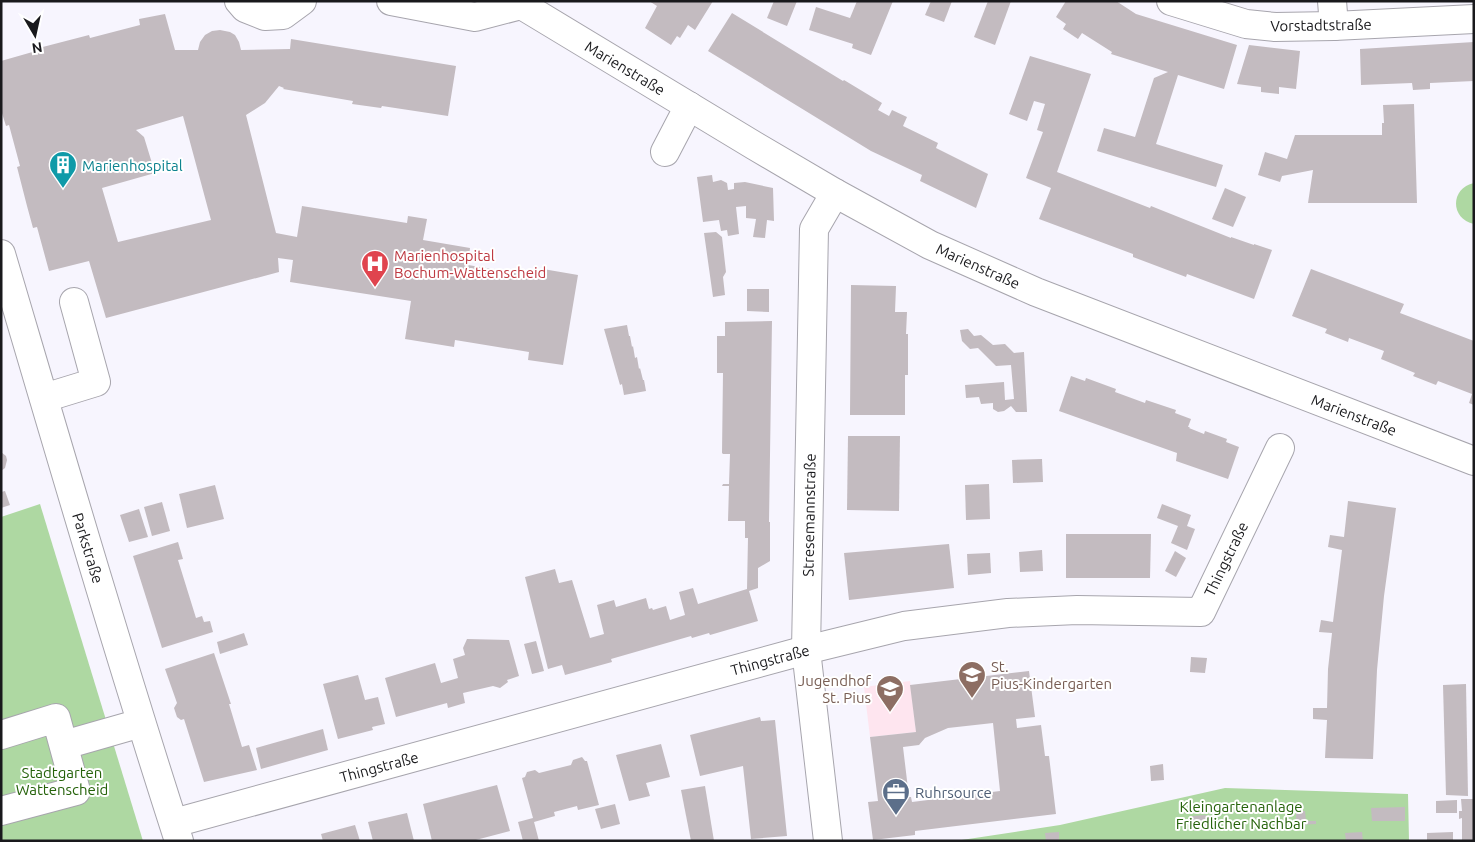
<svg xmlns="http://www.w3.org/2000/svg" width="1475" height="842" viewBox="0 0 1475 842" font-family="Ubuntu,sans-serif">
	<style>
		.education { fill: #fee5ef }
		.green { fill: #aed8a2 }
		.building { fill: #c3bbc0; fill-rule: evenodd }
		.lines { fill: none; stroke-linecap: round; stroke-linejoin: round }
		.minor-casing { stroke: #a7a5ad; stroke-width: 30 }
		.major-casing { stroke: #a7a5ad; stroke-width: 30 }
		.minor { stroke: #fff; stroke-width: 28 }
		.major { stroke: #fff; stroke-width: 28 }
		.labels { text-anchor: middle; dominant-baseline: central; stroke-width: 4; stroke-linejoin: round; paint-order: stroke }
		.street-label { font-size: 15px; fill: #19191c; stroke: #fff }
		.culture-label { font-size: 15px; fill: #0d838f; stroke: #fff; text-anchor: start }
		.health-label { font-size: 15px; fill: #be3a42; stroke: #fff; text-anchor: start }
		.education-label { font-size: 15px; fill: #785e54; stroke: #fff; text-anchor: start }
		.park-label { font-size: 15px; fill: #25620a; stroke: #fff }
		.service-label { font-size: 15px; fill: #4e5e75; stroke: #fff; text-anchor: start }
	</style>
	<rect width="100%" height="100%" fill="#f7f5fe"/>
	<polygon class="education" points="910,681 916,732 870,737 864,687"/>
	<g class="green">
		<path d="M 1474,183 L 1474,224 C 1450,219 1450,188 1474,183 Z"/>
		<polygon points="40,504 143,841 1,841 1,517"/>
		<polygon points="1225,788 1408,794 1409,841 955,841 1060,825"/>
	</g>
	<g class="building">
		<polygon points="649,1 713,1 695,30 688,25 680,38 677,36 671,45 645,28 657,6"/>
		<polygon points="774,1 797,1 787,26 767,18"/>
		<polygon points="857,1 893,1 871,55 852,48 853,44 809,30 816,7 850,18"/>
		<polygon points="931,1 952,1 944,22 925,15"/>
		<polygon points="988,1 1011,1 995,45 974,37"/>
		<polygon points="1066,1 1116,1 1136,14 1237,45 1224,89 1178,75 1156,144 1223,165 1216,187 1097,151 1104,128 1135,137 1154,78 1168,72 1111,54 1112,52 1082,33 1078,39 1063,29 1066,24 1056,17"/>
		<polygon points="732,13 843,81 844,80 882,103 878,110 889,116 892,110 907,117 903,126 938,143 936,148 988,174 976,208 920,181 922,175 871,151 708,51"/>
		<path d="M 165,14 L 175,50 L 198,50 L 200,42 L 205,35 L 212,31 L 220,30 L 230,32 L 235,35 L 239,42 L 241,50 L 290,49 L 291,39 L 456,66 L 448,116 L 382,106 L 381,108 L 352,104 L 353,101 L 283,89 L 284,88 L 279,86 L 265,103 L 246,115 L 276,233 L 297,237 L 302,206 L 407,223 L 408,216 L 427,219 L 423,240 L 470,248 L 468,265 L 541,277 L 543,269 L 578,275 L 563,365 L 528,360 L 529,352 L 455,340 L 454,347 L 405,339 L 411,301 L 290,282 L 293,260 L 278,258 L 279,272 L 106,318 L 89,261 L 49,271 L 37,227 L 33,228 L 27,206 L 17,167 L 20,166 L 9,125 L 6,126 L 1,110 L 1,61 L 36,51 L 35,49 L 89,35 L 90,38 L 140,25 L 139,19 ZM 183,116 L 211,220 L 118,242 L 102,188 L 155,173 L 144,137 L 136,130 Z"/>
		<polygon points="1474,42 1474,81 1430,83 1430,89 1413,90 1412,83 1361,85 1360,49"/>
		<polygon points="1249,45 1300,51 1296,89 1279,87 1279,94 1261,92 1261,87 1237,84"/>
		<polygon points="1030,56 1091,74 1057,172 1150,208 1151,206 1231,238 1231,237 1254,245 1254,244 1272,250 1254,299 1187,274 1186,277 1133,257 1133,254 1039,219 1051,188 1026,178 1043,132 1037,130 1045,104 1034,101 1027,121 1009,114"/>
		<polygon points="1414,104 1417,203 1308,203 1313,170 1282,176 1280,182 1258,175 1265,152 1287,159 1295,135 1382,135 1382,123 1384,123 1383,105"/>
		<polygon points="712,175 713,182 721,180 727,183 728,190 734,189 734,183 745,182 773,188 774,221 767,220 765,238 753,237 756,219 746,218 746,206 736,207 739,234 728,236 727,230 721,231 719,220 703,222 697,177"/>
		<polygon points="1225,188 1246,197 1233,227 1212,219"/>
		<polygon points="716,232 722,237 726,272 723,277 725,295 713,297 704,233"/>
		<polygon points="1311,269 1404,304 1400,313 1474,341 1474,405 1469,403 1472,394 1438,381 1436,385 1413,376 1415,373 1381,359 1384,351 1349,338 1348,342 1325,333 1327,329 1292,316"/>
		<polygon points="851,285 896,286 895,312 907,312 906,334 908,334 908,375 905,375 905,415 850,415"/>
		<polygon points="747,289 769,289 769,312 747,311"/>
		<polygon points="772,321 769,522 770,522 770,561 758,568 758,588 749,591 758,621 710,635 709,633 692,638 691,636 611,659 612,662 565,675 562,665 548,669 525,577 555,569 559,583 572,580 590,638 604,634 597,605 614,600 616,607 646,598 649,609 652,608 653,610 666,606 670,620 685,615 679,592 693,588 698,604 747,589 748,538 745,538 745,521 728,521 729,486 722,486 723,484 729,484 730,454 723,454 722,453 723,373 717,373 717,336 725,336 725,322"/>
		<polygon points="627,325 629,336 630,336 632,347 633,346 635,358 637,357 639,369 640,368 643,380 644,380 646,391 624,395 622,384 620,385 604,329"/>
		<polygon points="968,329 974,336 981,335 993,345 1005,344 1014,353 1024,352 1027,412 1016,412 1011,406 1004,411 998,412 993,409 993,403 981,404 979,397 966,398 965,385 1004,382 1005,400 1014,399 1011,365 996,366 978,348 970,349 962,341 960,330"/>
		<polygon points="1071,376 1085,381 1086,378 1116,389 1115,392 1145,403 1146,400 1176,410 1175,413 1191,419 1188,427 1190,427 1189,428 1204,434 1205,431 1227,439 1226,442 1239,447 1228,479 1176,461 1177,453 1059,411"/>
		<polygon points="848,436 900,436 899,511 847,510"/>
		<polygon points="1,452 6,456 7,460 5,468 1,471"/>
		<polygon points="1042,459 1043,482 1013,483 1012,460"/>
		<polygon points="989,484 990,519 966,520 965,485"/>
		<polygon points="215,485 224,519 187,528 179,494"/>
		<polygon points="5,491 10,505 1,508 1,492"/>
		<polygon points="1348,501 1396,508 1384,596 1377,670 1373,759 1325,758 1327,720 1313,719 1313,708 1327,708 1328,669 1332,633 1319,632 1321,620 1333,622 1342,550 1328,547 1330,535 1344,537"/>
		<polygon points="162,502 170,531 152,536 144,507"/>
		<polygon points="1162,504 1191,515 1187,526 1195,529 1187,550 1171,543 1178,526 1157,518"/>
		<polygon points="139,509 148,537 129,542 120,515"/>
		<polygon points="1066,534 1151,534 1150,578 1066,578"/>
		<polygon points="178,542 183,559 178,560 196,618 202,616 204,622 210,621 213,632 162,648 133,556"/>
		<polygon points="949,544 954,588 849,600 844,553"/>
		<polygon points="1042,550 1043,571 1020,572 1019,552"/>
		<polygon points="1175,551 1186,558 1176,577 1165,571"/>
		<polygon points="990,553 991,573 968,575 967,554"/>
		<polygon points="244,633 248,645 220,654 217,642"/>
		<polygon points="467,639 509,640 519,676 507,680 508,682 500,688 493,686 463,693 465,703 448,708 447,703 396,717 385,678 435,663 441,683 458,678 453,659 465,655 463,648"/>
		<polygon points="536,641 544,671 532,674 524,644"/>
		<polygon points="214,653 231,704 229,704 242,747 249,745 257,770 204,782 184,719 181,720 177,717 174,708 177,703 165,669"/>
		<polygon points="1191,657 1207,658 1205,673 1190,672"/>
		<path d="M 1029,671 L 1035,717 L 1016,719 L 1017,728 L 1041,725 L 1045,756 L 1049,756 L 1056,814 L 915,831 L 915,835 L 873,840 L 868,802 L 878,801 L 870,737 L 916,732 L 910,685 ZM 993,723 L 1000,791 L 912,802 L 911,797 L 909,797 L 903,747 L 919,745 L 925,738 L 948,728 Z"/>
		<polygon points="358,675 365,700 378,697 385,724 372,727 373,730 338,739 323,684"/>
		<polygon points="1466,684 1468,796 1446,795 1443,685"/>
		<polygon points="760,717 761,721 775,720 787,836 751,839 743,766 700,776 690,735"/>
		<polygon points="323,729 328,750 261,769 256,748"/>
		<polygon points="661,744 670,777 646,783 650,796 629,801 616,755"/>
		<polygon points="582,757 585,761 587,761 599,805 578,810 577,806 554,812 555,816 534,822 539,841 523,841 518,822 533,818 522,778 525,777 527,772 535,770 539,773 571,765 573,760"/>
		<polygon points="1163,764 1164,780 1151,781 1150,766"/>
		<polygon points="497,785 510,831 472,841 432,841 423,804"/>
		<polygon points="705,786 714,841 691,841 681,790"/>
		<polygon points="1461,799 1474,799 1474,841 1462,841 1462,818 1459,819 1459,811 1462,811"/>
		<polygon points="1457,800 1457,813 1436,813 1436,801"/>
		<polygon points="615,804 620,824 601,829 595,809"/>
		<polygon points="1405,807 1405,821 1372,821 1371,808"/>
		<polygon points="1296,811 1305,811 1306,821 1316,821 1316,824 1296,825"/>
		<polygon points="407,813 414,841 373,841 368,822"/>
		<polygon points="1206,815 1208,829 1194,831 1192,816"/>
		<polygon points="355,825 360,841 323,841 321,834"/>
		<polygon points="1059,832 1059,841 1046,841 1045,833"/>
		<polygon points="1362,832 1363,841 1346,841 1345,833"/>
		<polygon points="1453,832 1453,841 1427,841 1427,833"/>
	</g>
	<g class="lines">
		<defs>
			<g id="minor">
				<polyline points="239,1 245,8 265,16 283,15 302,1"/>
				<polyline points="391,1 475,17 521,5 525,1"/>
				<polyline points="1171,1 1246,24 1275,27 1334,26 1474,19"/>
				<polyline points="1332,1 1334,26"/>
				<polyline points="665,152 689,106"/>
				<path d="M 1,254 C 59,450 116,646 179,841"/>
				<polyline points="44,398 96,382 74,302"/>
				<polyline points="1,735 56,718 76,791 1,811"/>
				<polyline points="64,745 141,723"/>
				<polyline points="174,823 806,650 904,626 1008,613 1077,610 1201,612 1280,448"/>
				<polyline points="828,841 806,650 814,229 835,193"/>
			</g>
			<polyline id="major" points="515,1 755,146 835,193 930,245 1036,292 1474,461"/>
		</defs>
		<use href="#minor" class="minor-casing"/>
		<use href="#major" class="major-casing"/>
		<use href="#minor" class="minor"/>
		<use href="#major" class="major"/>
	</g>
	<defs>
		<symbol id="building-pin" viewBox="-11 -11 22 30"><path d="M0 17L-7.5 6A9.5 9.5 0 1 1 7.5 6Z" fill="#0f9aa8" stroke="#fff"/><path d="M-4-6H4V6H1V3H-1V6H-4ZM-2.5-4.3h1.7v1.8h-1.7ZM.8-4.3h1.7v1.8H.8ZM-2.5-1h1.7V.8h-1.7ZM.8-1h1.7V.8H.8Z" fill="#fff"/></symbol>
		<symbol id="hospital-pin" viewBox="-11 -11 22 30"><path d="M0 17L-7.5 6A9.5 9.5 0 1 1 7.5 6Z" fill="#e0444e" stroke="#fff"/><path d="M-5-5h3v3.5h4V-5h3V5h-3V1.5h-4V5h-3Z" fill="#fff"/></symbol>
		<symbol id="school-pin" viewBox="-11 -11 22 30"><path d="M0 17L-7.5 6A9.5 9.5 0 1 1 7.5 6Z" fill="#8d6e63" stroke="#fff"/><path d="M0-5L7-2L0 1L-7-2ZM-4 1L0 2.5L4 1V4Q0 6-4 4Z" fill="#fff"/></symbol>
		<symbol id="office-pin" viewBox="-11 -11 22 30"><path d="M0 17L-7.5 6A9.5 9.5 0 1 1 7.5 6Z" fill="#5c6f8a" stroke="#fff"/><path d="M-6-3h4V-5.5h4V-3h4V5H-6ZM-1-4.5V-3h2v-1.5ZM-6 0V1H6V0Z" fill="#fff"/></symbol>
	</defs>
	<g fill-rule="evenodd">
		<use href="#building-pin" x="47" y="149" width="32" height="43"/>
		<use href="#hospital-pin" x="359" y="248" width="32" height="43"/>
		<use href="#school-pin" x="956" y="659" width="32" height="43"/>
		<use href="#school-pin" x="874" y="673" width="32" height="43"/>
		<use href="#office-pin" x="880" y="776" width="32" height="43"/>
	</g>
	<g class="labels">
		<g class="street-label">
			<text transform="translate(1321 25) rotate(-1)">Vorstadtstraße</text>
			<text transform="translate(625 68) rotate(31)">Marienstraße</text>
			<text transform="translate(978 266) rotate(24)">Marienstraße</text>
			<text transform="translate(1354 415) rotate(21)">Marienstraße</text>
			<text transform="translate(809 515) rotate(-89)">Stresemannstraße</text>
			<text transform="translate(88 548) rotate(73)">Parkstraße</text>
			<text transform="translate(1226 559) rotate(-64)">Thingstraße</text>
			<text transform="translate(770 660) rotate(-15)">Thingstraße</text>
			<text transform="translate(379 767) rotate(-15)">Thingstraße</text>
		</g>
		<g class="culture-label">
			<text x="82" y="165">Marienhospital</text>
		</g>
		<g class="health-label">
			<text x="394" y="255">Marienhospital<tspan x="394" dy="17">Bochum-Wattenscheid</tspan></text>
		</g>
		<g class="education-label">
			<text x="991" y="666">St.<tspan x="991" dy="17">Pius-Kindergarten</tspan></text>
			<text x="871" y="680" text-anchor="end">Jugendhof<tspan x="871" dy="17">St. Pius</tspan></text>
		</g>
		<g class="park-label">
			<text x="62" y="772">Stadtgarten<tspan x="62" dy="17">Wattenscheid</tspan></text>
			<text x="1241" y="806">Kleingartenanlage<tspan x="1241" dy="17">Friedlicher Nachbar</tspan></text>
		</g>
		<g class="service-label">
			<text x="915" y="792">Ruhrsource</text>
		</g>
	</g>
	<rect width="1475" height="842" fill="none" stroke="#19191c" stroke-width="5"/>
	<g transform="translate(35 35) rotate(171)" stroke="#ffffff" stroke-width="4" paint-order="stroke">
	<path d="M0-4L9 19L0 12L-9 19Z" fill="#19191c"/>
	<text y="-8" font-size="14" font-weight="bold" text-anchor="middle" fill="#19191c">N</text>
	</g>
</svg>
